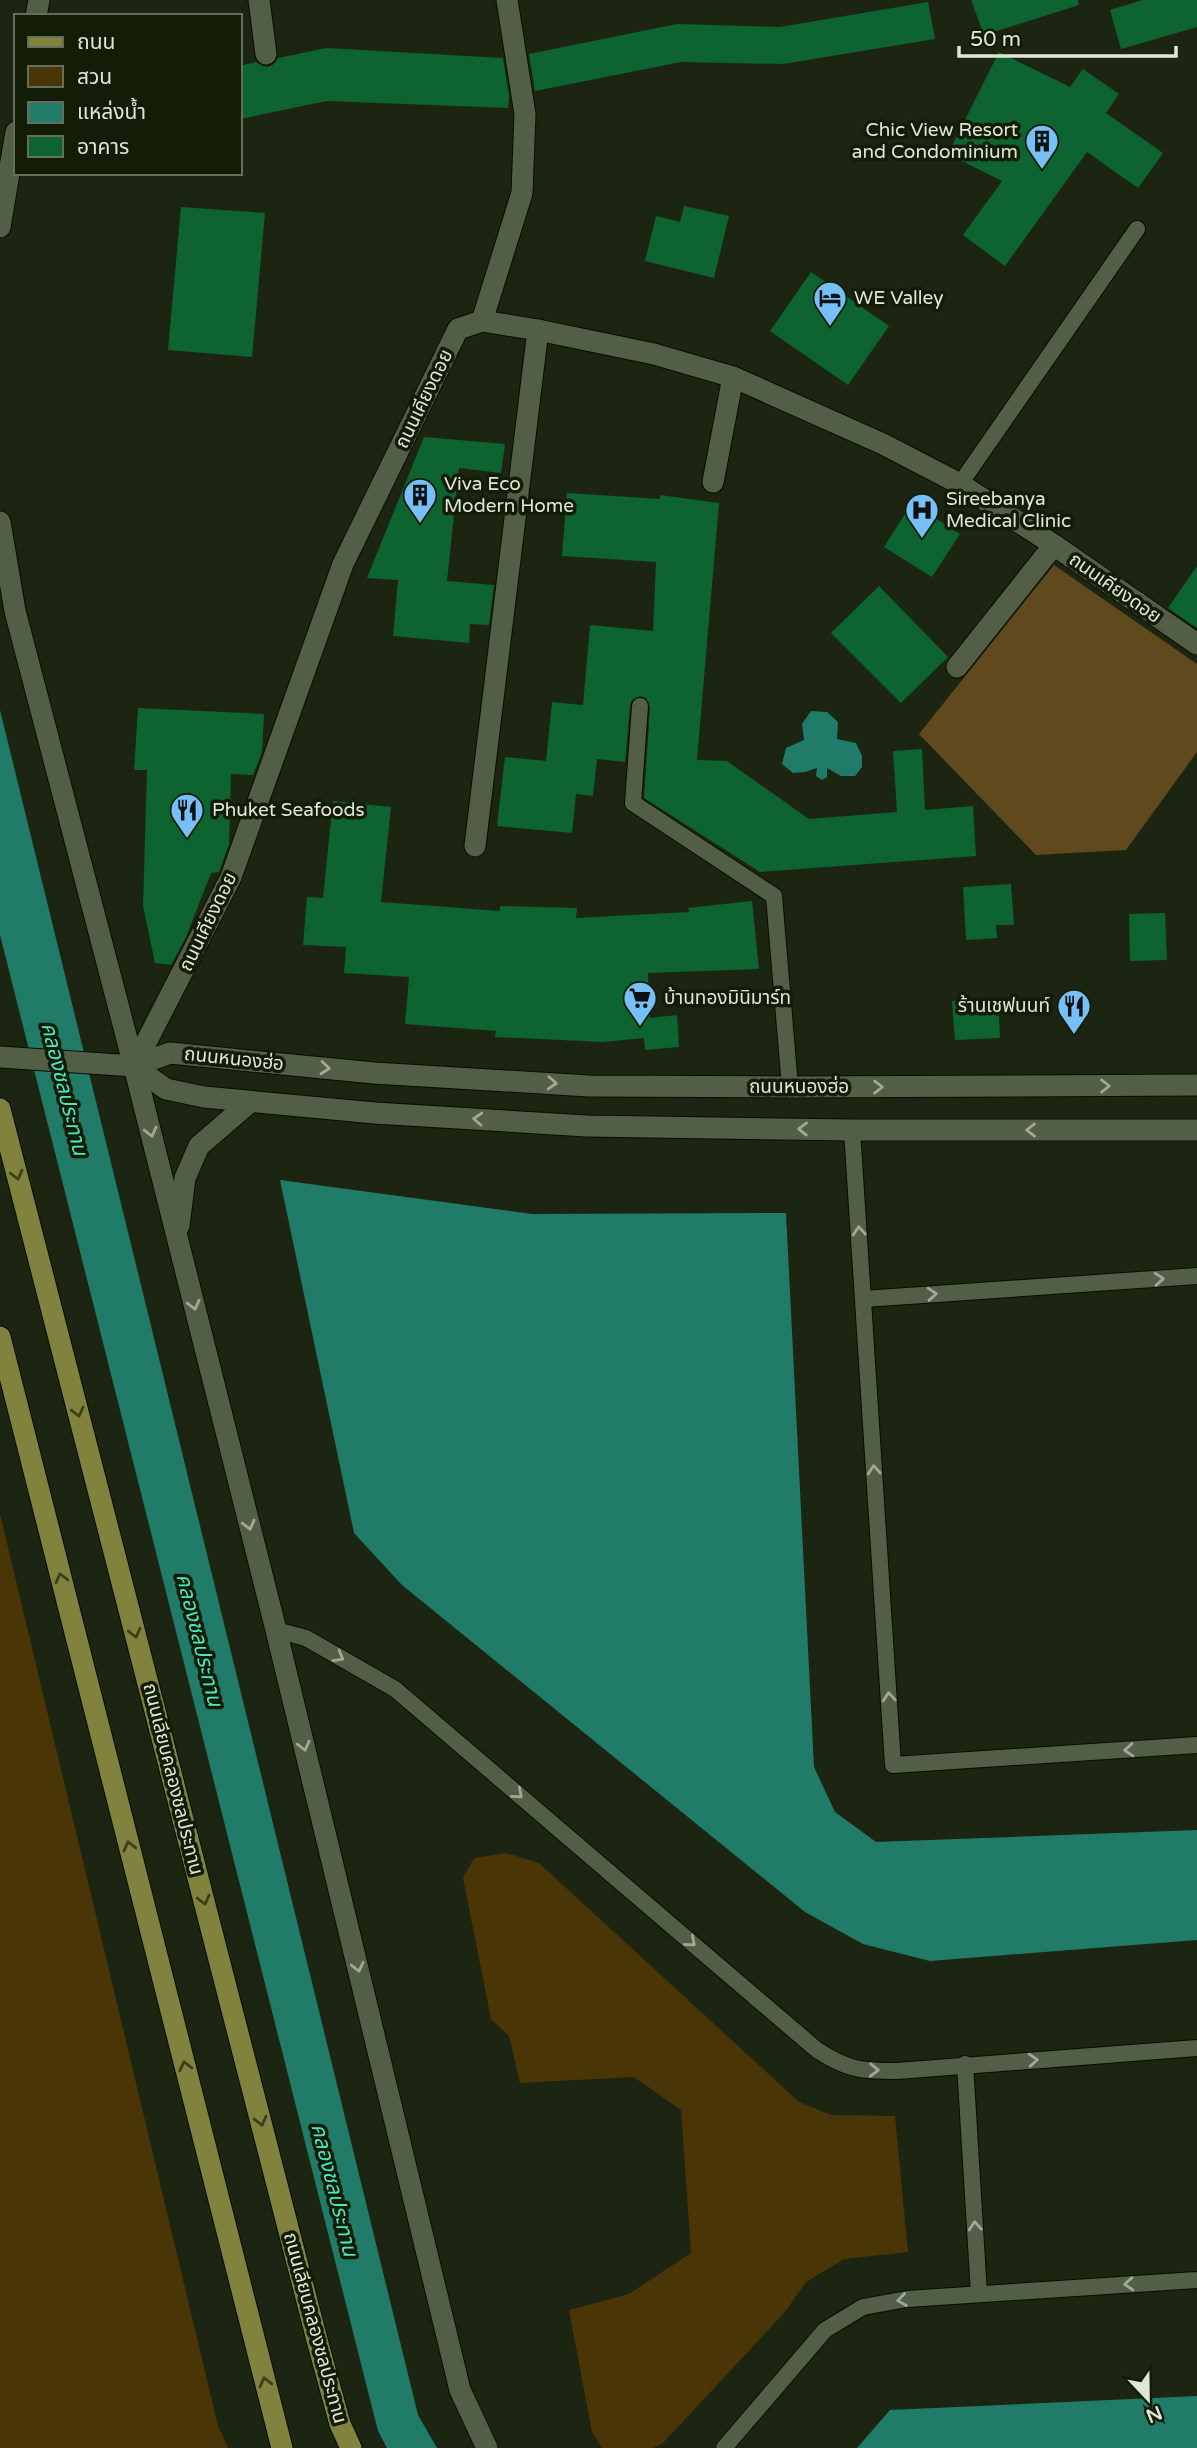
<svg xmlns="http://www.w3.org/2000/svg" width="1197" height="2448" viewBox="0 0 1197 2448" font-family="'Varela Round','Noto Sans Thai',sans-serif">
	<style>
		.green { fill: #4a3506 }
		.forest { fill: #5f491d }
		.water { fill: #207c68 }
		.building { fill: #0d6431 }
		.lines { fill: none; stroke-linecap: round; stroke-linejoin: round }
		.lane-casing { stroke: #070e00; stroke-width: 18 }
		.street-casing { stroke: #070e00; stroke-width: 23 }
		.secondary-casing { stroke: #070e00; stroke-width: 23 }
		.primary-casing { stroke: #070e00; stroke-width: 23 }
		.lane { stroke: #535e47; stroke-width: 16 }
		.street { stroke: #535e47; stroke-width: 21 }
		.secondary { stroke: #535e47; stroke-width: 21 }
		.primary { stroke: #81823d; stroke-width: 21 }
		.oneway { stroke: #a0a997 }
		.oneway2 { stroke: #3a401a }
		.labels { text-anchor: middle; dominant-baseline: central; stroke-width: 7; stroke-linejoin: round; paint-order: stroke }
		.poi-label { font-size: 19px; fill: #dfe6d8; stroke: #131c07; text-anchor: start }
		.street-label { font-size: 19px; fill: #dfe6d8; stroke: #131c07 }
		.water-label { font-size: 21px; font-style: italic; fill: #48eac5; stroke: #131c07 }
	</style>
	<rect width="100%" height="100%" fill="#1c2511"/>
	<g class="green">
		<polygon points="0,1514 218,2426 228,2448 0,2448"/>
		<polygon points="506,1853 539,1863 799,2102 831,2115 895,2116 908,2252 844,2259 806,2282 784,2313 663,2443 653,2448 602,2448 592,2432 569,2310 629,2294 691,2253 681,2110 634,2077 520,2083 509,2036 491,2019 463,1878 474,1858"/>
	</g>
	<polygon class="forest" points="1054,565 1197,664 1197,752 1126,850 1036,855 919,734"/>
	<g class="water">
		<polygon points="0,710 418,2415 437,2448 387,2448 378,2431 0,935"/>
		<polygon points="811,711 827,712 838,722 837,739 856,743 862,756 862,767 855,776 841,776 827,768 827,777 822,780 816,776 817,768 805,772 793,773 782,764 786,748 804,740 802,724"/>
		<polygon points="280,1180 532,1214 786,1213 814,1767 835,1812 876,1842 1197,1830 1197,1940 930,1961 863,1944 805,1912 402,1585 354,1533"/>
		<polygon points="1197,2396 1197,2448 857,2448 890,2410"/>
	</g>
	<g class="building">
		<polygon points="971,0 1078,0 1079,5 984,35"/>
		<polygon points="1143,0 1197,0 1197,27 1121,49 1110,10"/>
		<polygon points="928,2 935,39 783,64 681,62 535,91 529,54 677,24 780,27"/>
		<polygon points="326,48 503,58 509,96 508,108 327,101 240,119 240,66 256,62 262,66 268,67 274,64 278,58"/>
		<polygon points="999,52 1070,87 1083,69 1119,94 1106,113 1163,153 1138,188 1087,152 1005,266 963,235 1002,181 948,154"/>
		<polygon points="684,206 729,216 714,278 645,261 656,216 680,222"/>
		<polygon points="181,207 265,213 252,357 168,350"/>
		<polygon points="811,272 889,326 848,385 770,331"/>
		<polygon points="424,437 505,444 501,473 459,468 447,581 494,585 489,625 470,624 469,643 393,636 398,580 367,578"/>
		<polygon points="567,493 660,499 660,495 719,503 697,760 727,761 809,819 897,812 893,751 922,749 925,810 973,806 976,856 760,872 644,798 650,707 646,698 640,696 632,700 630,705 625,762 597,759 593,796 576,794 572,833 497,826 505,757 546,761 552,702 583,705 590,625 653,631 656,562 562,556"/>
		<polygon points="912,503 960,534 932,577 884,547"/>
		<polygon points="1197,566 1197,628 1168,608"/>
		<polygon points="879,586 948,657 901,703 831,633"/>
		<polygon points="138,708 264,714 262,752 253,775 231,774 229,844 219,872 211,873 186,937 171,965 155,963 143,906 147,770 134,770"/>
		<polygon points="333,801 391,807 381,902 500,911 500,906 577,908 576,918 689,912 688,908 752,901 759,969 648,973 650,1018 677,1015 679,1047 645,1050 644,1038 603,1042 495,1037 496,1031 405,1024 409,977 344,973 346,947 303,945 307,897 323,898"/>
		<polygon points="1011,884 1014,925 996,925 997,938 966,940 963,887"/>
		<polygon points="1165,913 1167,960 1130,961 1129,914"/>
		<polygon points="998,998 1000,1038 955,1040 952,1001"/>
	</g>
	<g class="lines">
		<defs>
			<g id="lane">
				<polyline points="960,484 1137,229"/>
				<polyline points="640,706 633,803 774,896 790,1087"/>
				<polyline points="852,1130 893,1765 1197,1745"/>
				<polyline points="864,1299 1197,1276"/>
				<path d="M 276,1630 L 306,1638 L 395,1689 L 817,2050 C 848,2070 861,2071 897,2071 L 1197,2048"/>
				<polyline points="965,2064 979,2294"/>
				<polyline points="724,2448 825,2330 863,2307 907,2299 1197,2280"/>
			</g>
			<g id="street">
				<polyline points="259,0 266,54"/>
				<polyline points="482,321 522,193 525,114 507,0"/>
				<polyline points="713,482 733,377"/>
				<polyline points="957,667 1054,545"/>
				<polyline points="475,846 538,330"/>
				<polyline points="134,1066 231,877 343,564 458,329 482,321 538,330 654,354 733,377 760,389 883,444 960,484 1054,545 1197,644"/>
			</g>
			<g id="secondary">
				<polyline points="36,16 39,0"/>
				<polyline points="0,227 16,132"/>
				<polyline points="0,522 15,611 134,1066 276,1630 460,2390 487,2448"/>
				<polyline points="0,1057 134,1066 170,1053 374,1073 589,1086 790,1087 1197,1085"/>
				<polyline points="134,1066 166,1089 204,1097 375,1113 587,1126 852,1130 1197,1130"/>
				<polyline points="179,1226 185,1178 199,1146 250,1102"/>
			</g>
			<g id="primary">
				<polyline points="0,1109 317,2340 340,2424 351,2448"/>
				<polyline points="0,1337 282,2448"/>
			</g>
		</defs>
		<use href="#lane" class="lane-casing"/>
		<use href="#street" class="street-casing"/>
		<use href="#secondary" class="secondary-casing"/>
		<use href="#primary" class="primary-casing"/>
		<use href="#lane" class="lane"/>
		<use href="#street" class="street"/>
		<use href="#secondary" class="secondary"/>
		<use href="#primary" class="primary"/>
	</g>
	<defs><path id="oneway-chevron" d="M-2-3.5L2.5 0L-2 3.5" fill="none" stroke-width="1.6" stroke-linecap="round" stroke-linejoin="round" transform="scale(1.75)"/></defs>
	<g class="oneway">
		<use href="#oneway-chevron" transform="translate(325 1068) rotate(5)"/>
		<use href="#oneway-chevron" transform="translate(552 1083) rotate(3)"/>
		<use href="#oneway-chevron" transform="translate(1105 1086)"/>
		<use href="#oneway-chevron" transform="translate(878 1087)"/>
		<use href="#oneway-chevron" transform="translate(478 1119) rotate(-177)"/>
		<use href="#oneway-chevron" transform="translate(803 1129) rotate(-179)"/>
		<use href="#oneway-chevron" transform="translate(1031 1130) rotate(-180)"/>
		<use href="#oneway-chevron" transform="translate(151 1132) rotate(76)"/>
		<use href="#oneway-chevron" transform="translate(859 1231) rotate(-94)"/>
		<use href="#oneway-chevron" transform="translate(1159 1279) rotate(-4)"/>
		<use href="#oneway-chevron" transform="translate(932 1294) rotate(-4)"/>
		<use href="#oneway-chevron" transform="translate(194 1305) rotate(76)"/>
		<use href="#oneway-chevron" transform="translate(874 1470) rotate(-94)"/>
		<use href="#oneway-chevron" transform="translate(249 1525) rotate(76)"/>
		<use href="#oneway-chevron" transform="translate(339 1657) rotate(30)"/>
		<use href="#oneway-chevron" transform="translate(889 1697) rotate(-94)"/>
		<use href="#oneway-chevron" transform="translate(304 1746) rotate(76)"/>
		<use href="#oneway-chevron" transform="translate(1129 1750) rotate(176)"/>
		<use href="#oneway-chevron" transform="translate(518 1794) rotate(41)"/>
		<use href="#oneway-chevron" transform="translate(691 1942) rotate(41)"/>
		<use href="#oneway-chevron" transform="translate(358 1967) rotate(76)"/>
		<use href="#oneway-chevron" transform="translate(1033 2060) rotate(-4)"/>
		<use href="#oneway-chevron" transform="translate(874 2070) rotate(1)"/>
		<use href="#oneway-chevron" transform="translate(975 2226) rotate(-94)"/>
		<use href="#oneway-chevron" transform="translate(1129 2284) rotate(176)"/>
		<use href="#oneway-chevron" transform="translate(902 2300) rotate(172)"/>
	</g>
	<g class="oneway2">
		<use href="#oneway-chevron" transform="translate(17 1175) rotate(76)"/>
		<use href="#oneway-chevron" transform="translate(78 1412) rotate(76)"/>
		<use href="#oneway-chevron" transform="translate(61 1578) rotate(-104)"/>
		<use href="#oneway-chevron" transform="translate(135 1633) rotate(76)"/>
		<use href="#oneway-chevron" transform="translate(129 1846) rotate(-104)"/>
		<use href="#oneway-chevron" transform="translate(204 1900) rotate(76)"/>
		<use href="#oneway-chevron" transform="translate(185 2066) rotate(-104)"/>
		<use href="#oneway-chevron" transform="translate(261 2121) rotate(76)"/>
		<use href="#oneway-chevron" transform="translate(265 2382) rotate(-104)"/>
	</g>
	<defs>
		<symbol id="building-pin" viewBox="-11 -11 22 30"><path d="M0 17L-7.5 6A9.5 9.5 0 1 1 7.5 6Z" fill="#76c0f7" stroke="#131c07"/><path d="M-4-6H4V6H1V3H-1V6H-4ZM-2.5-4.3h1.7v1.8h-1.7ZM.8-4.3h1.7v1.8H.8ZM-2.5-1h1.7V.8h-1.7ZM.8-1h1.7V.8H.8Z" fill="#111"/></symbol>
		<symbol id="hotel-pin" viewBox="-11 -11 22 30"><path d="M0 17L-7.5 6A9.5 9.5 0 1 1 7.5 6Z" fill="#76c0f7" stroke="#131c07"/><path d="M-6-4.5h1.5V1H6V5H4.5V3h-9V5H-6ZM-4 0a1.8 1.8 0 1 1 3.6 0ZM.5 0V-2.5h3Q6-2.5 6 0Z" fill="#111"/></symbol>
		<symbol id="hospital-pin" viewBox="-11 -11 22 30"><path d="M0 17L-7.5 6A9.5 9.5 0 1 1 7.5 6Z" fill="#76c0f7" stroke="#131c07"/><path d="M-5-5h3v3.5h4V-5h3V5h-3V1.5h-4V5h-3Z" fill="#111"/></symbol>
		<symbol id="restaurant-pin" viewBox="-11 -11 22 30"><path d="M0 17L-7.5 6A9.5 9.5 0 1 1 7.5 6Z" fill="#76c0f7" stroke="#131c07"/><path d="M-5-6h1v4h1v-4h1v4h1v-4h1v5L-1.5 .5V6h-2V.5L-5-1ZM5-6V6H3V1.5H1.5Q1.5-4 5-6Z" fill="#111"/></symbol>
		<symbol id="supermarket-pin" viewBox="-11 -11 22 30"><path d="M0 17L-7.5 6A9.5 9.5 0 1 1 7.5 6Z" fill="#76c0f7" stroke="#131c07"/><path d="M-6-5.5h2.5l.6 2H6L4.5 2H-2.5L-4.4-4H-6ZM-1.5 3.2a1.3 1.3 0 1 0 .1 0ZM3 3.2a1.3 1.3 0 1 0 .1 0Z" fill="#111"/></symbol>
	</defs>
	<g fill-rule="evenodd">
		<use href="#building-pin" x="1023" y="122" width="38" height="52"/>
		<use href="#hotel-pin" x="811" y="279" width="38" height="52"/>
		<use href="#building-pin" x="401" y="476" width="38" height="52"/>
		<use href="#hospital-pin" x="903" y="491" width="38" height="52"/>
		<use href="#restaurant-pin" x="168" y="791" width="38" height="52"/>
		<use href="#supermarket-pin" x="621" y="979" width="38" height="52"/>
		<use href="#restaurant-pin" x="1055" y="987" width="38" height="52"/>
	</g>
	<g class="labels">
		<g class="poi-label">
			<text x="1018" y="130" text-anchor="end">Chic View Resort<tspan x="1018" dy="22">and Condominium</tspan></text>
			<text x="854" y="298">WE Valley</text>
			<text x="444" y="484">Viva Eco<tspan x="444" dy="22">Modern Home</tspan></text>
			<text x="946" y="499">Sireebanya<tspan x="946" dy="22">Medical Clinic</tspan></text>
			<text x="212" y="810">Phuket Seafoods</text>
			<text x="664" y="998">บ้านทองมินิมาร์ท</text>
			<text x="1050" y="1006" text-anchor="end">ร้านเชฟนนท์</text>
		</g>
		<g class="street-label">
			<text transform="translate(424 399) rotate(-64)">ถนนเคียงดอย</text>
			<text transform="translate(1115 588) rotate(35)">ถนนเคียงดอย</text>
			<text transform="translate(208 922) rotate(-64)">ถนนเคียงดอย</text>
			<text transform="translate(234 1059) rotate(6)">ถนนหนองฮ่อ</text>
			<text x="799" y="1087">ถนนหนองฮ่อ</text>
			<text transform="translate(173 1779) rotate(76)">ถนนเลียบคลองชลประทาน</text>
			<text transform="translate(315 2328) rotate(75)">ถนนเลียบคลองชลประทาน</text>
		</g>
		<g class="water-label">
			<text transform="translate(64 1089) rotate(76)">คลองชลประทาน</text>
			<text transform="translate(199 1640) rotate(76)">คลองชลประทาน</text>
			<text transform="translate(334 2190) rotate(76)">คลองชลประทาน</text>
		</g>
	</g>
	<rect x="14" y="14" width="228" height="161" fill="#131c07" stroke="#656d5b" stroke-width="2"/>
	<rect x="28" y="37" width="35" height="10" fill="#81823d" stroke="#656d5b" stroke-width="2"/>
	<text x="77" y="49" font-size="21" fill="#dfe6d8">ถนน</text>
	<rect x="28" y="66" width="35" height="21" fill="#4a3506" stroke="#656d5b" stroke-width="2"/>
	<text x="77" y="84" font-size="21" fill="#dfe6d8">สวน</text>
	<rect x="28" y="102" width="35" height="21" fill="#207c68" stroke="#656d5b" stroke-width="2"/>
	<text x="77" y="119" font-size="21" fill="#dfe6d8">แหล่งน้ำ</text>
	<rect x="28" y="136" width="35" height="21" fill="#0d6431" stroke="#656d5b" stroke-width="2"/>
	<text x="77" y="154" font-size="21" fill="#dfe6d8">อาคาร</text>
	<g transform="translate(1148 2399) rotate(158)" stroke="#131c07" stroke-width="5" paint-order="stroke">
	<path d="M0-5L12 26L0 18L-12 26Z" fill="#dfe6d8"/>
	<text y="-10" font-size="19" font-weight="bold" text-anchor="middle" fill="#dfe6d8">N</text>
	</g>
	<path d="M959 46v10h217v-10" fill="none" stroke="#dfe6d8" stroke-width="3.5"/>
	<text x="970" y="46" font-size="21" fill="#dfe6d8" stroke="#131c07" stroke-width="5" paint-order="stroke">50 m</text>
</svg>
